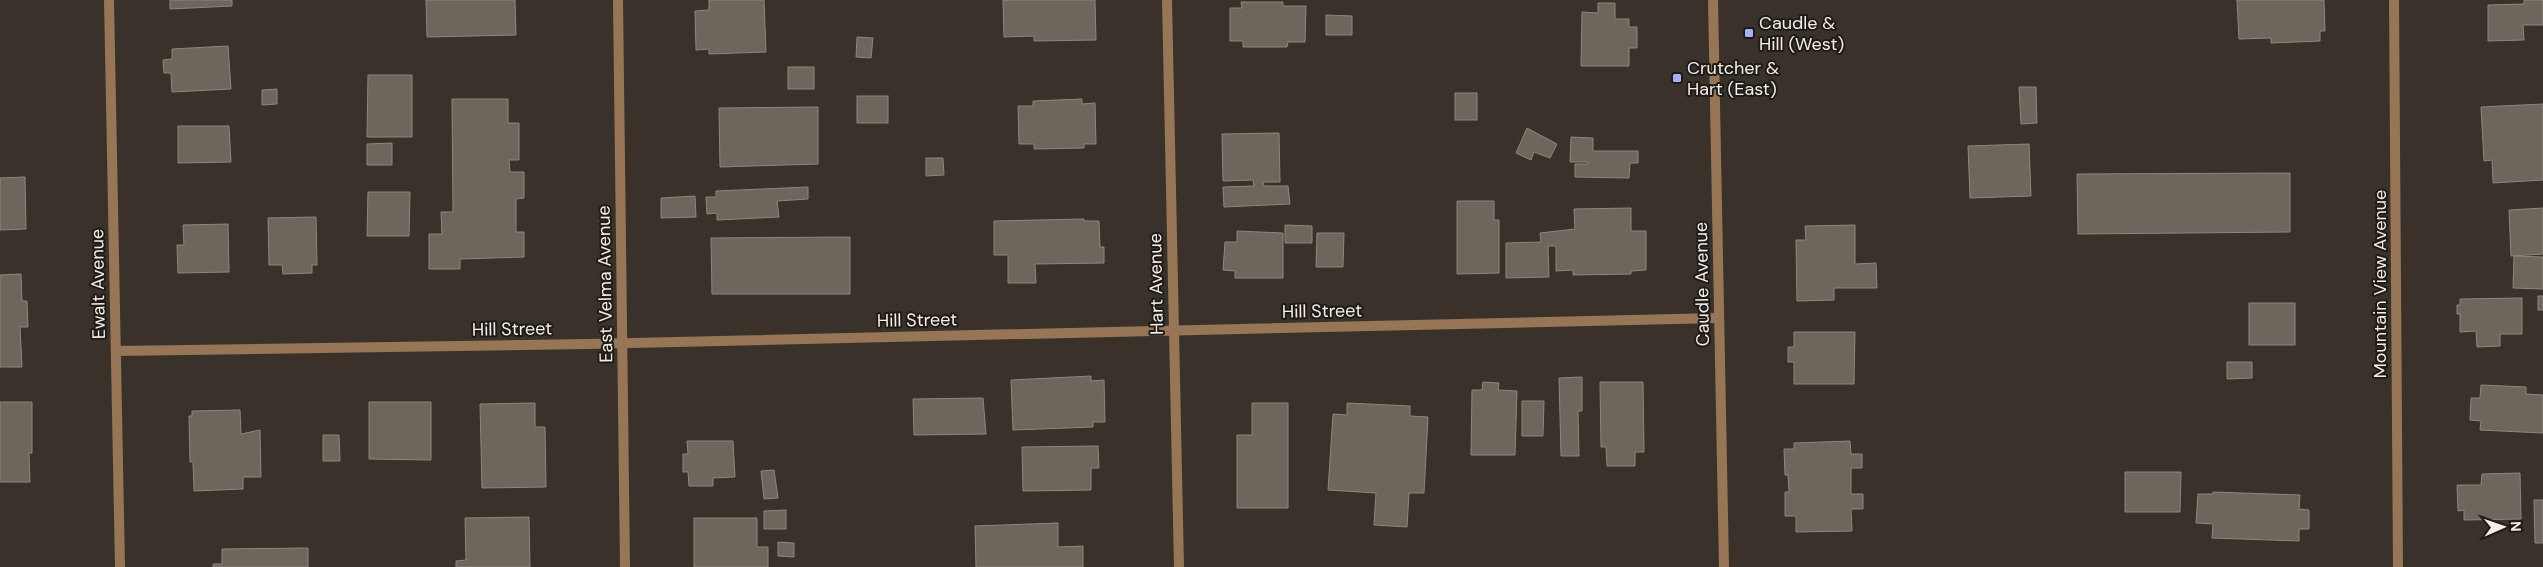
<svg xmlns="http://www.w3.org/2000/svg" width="2543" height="567" viewBox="0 0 2543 567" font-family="'DM Sans',sans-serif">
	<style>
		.building { fill: #6e655c; stroke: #8f867d }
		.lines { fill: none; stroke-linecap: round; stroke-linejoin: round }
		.minor { stroke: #967656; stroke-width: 10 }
		.tertiary { stroke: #967656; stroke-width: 10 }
		.poi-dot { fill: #a4b2fc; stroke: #1e1b17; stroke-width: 2 }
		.labels { text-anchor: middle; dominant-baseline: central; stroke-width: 4; stroke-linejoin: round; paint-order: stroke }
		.poi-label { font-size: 18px; fill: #f3eee9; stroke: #1e1b17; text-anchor: start }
		.street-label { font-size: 18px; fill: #f3eee9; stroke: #1e1b17 }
	</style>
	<rect width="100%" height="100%" fill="#3a322a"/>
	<g class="building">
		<polygon points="170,0 232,0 232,6 170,9"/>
		<polygon points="426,0 515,0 516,35 427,37"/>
		<polygon points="709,0 764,0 766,52 709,54 709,49 696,50 695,11 709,10"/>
		<polygon points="1003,0 1095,0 1096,40 1034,41 1034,36 1004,37"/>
		<polygon points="2237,0 2324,0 2325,31 2320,31 2320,41 2271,43 2271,38 2239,39"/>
		<polygon points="2524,0 2543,0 2543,25 2523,25 2524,40 2488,41 2488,5 2524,4"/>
		<polygon points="1241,2 1283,2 1283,6 1306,6 1305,42 1288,42 1287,47 1243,47 1243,41 1230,41 1230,8 1242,8"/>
		<polygon points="1598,3 1615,3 1615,19 1629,19 1629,27 1637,27 1637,48 1629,48 1629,66 1581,66 1582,12 1598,13"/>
		<polygon points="1326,15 1352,16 1352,35 1326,35"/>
		<polygon points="857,37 873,38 871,58 856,57"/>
		<polygon points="228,46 231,89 172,92 171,73 164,73 163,60 172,59 172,49"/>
		<rect x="788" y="67" width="26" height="22"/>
		<polygon points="368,75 412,75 412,137 367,137"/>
		<polygon points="2019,87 2036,87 2037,123 2021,124"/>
		<polygon points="277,89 277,104 262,105 262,90"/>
		<rect x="1455" y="93" width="22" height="27"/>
		<rect x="857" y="96" width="31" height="27"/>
		<polygon points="452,99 508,99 508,123 519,123 519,160 509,160 510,172 524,172 524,198 516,199 516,232 524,232 524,257 460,259 460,269 429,269 429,234 442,234 441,212 453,212"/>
		<polygon points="1082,99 1082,104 1095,103 1096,144 1084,144 1084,148 1034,149 1034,144 1019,144 1018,106 1033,106 1033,101"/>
		<polygon points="2543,104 2543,180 2493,183 2492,160 2484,161 2481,107"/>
		<polygon points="818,107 818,164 720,167 719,108"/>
		<polygon points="178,126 229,126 231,162 178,163"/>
		<polygon points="1527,128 1557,144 1550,158 1534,152 1531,160 1516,153"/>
		<polygon points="1279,133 1280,182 1263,182 1264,186 1288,186 1290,204 1224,207 1223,187 1254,186 1253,180 1223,181 1222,134"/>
		<polygon points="1571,137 1593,138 1593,151 1638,151 1638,163 1630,163 1629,178 1575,177 1575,164 1588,164 1588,162 1570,162"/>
		<polygon points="392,143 392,165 367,165 367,144"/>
		<polygon points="2029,144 2031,196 1970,198 1968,146"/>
		<polygon points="926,158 943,158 944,175 926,176"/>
		<polygon points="2290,173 2290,232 2078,234 2077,174"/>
		<polygon points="25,177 26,229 0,230 0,178"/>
		<polygon points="808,187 808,199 777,201 779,217 717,220 717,213 707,214 706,197 716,197 716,191"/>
		<polygon points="368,192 410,192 409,236 367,236"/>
		<polygon points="695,196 696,217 661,218 661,198"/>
		<polygon points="1457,201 1494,201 1494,220 1499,220 1499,273 1457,274"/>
		<polygon points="1631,208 1631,231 1646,231 1646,270 1631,271 1631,274 1573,275 1573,270 1556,271 1556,246 1548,246 1549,277 1506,278 1506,243 1541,242 1540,233 1575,229 1574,209"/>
		<polygon points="2543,208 2543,254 2511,256 2509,210"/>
		<polygon points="316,217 317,265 312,265 312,273 283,274 282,265 269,265 268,218"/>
		<polygon points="1084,219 1084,221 1099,221 1100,247 1104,247 1104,263 1035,264 1036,283 1008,283 1008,255 994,255 994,221"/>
		<polygon points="228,224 229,272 178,273 177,245 184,245 183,225"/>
		<polygon points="1285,225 1312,226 1312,243 1285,243"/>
		<polygon points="1855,225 1855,264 1876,263 1877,288 1834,288 1834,300 1797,301 1796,240 1806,240 1805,226"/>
		<polygon points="1237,231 1283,233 1283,278 1235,278 1235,271 1223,270 1225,242 1237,242"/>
		<polygon points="1317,233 1344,233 1343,267 1316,267"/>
		<polygon points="850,237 850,294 712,294 711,238"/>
		<polygon points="2514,256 2543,257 2543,289 2513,288"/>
		<polygon points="21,274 22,301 27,301 28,327 20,327 22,367 0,367 0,275"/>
		<rect x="2538" y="296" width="5" height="14"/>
		<polygon points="2522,298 2522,334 2500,334 2500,346 2477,347 2476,331 2460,332 2460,314 2457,314 2457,305 2460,305 2460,299"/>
		<rect x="2249" y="303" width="46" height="42"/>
		<polygon points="1794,332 1855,332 1854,384 1794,384 1794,362 1788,362 1788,347 1794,347"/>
		<polygon points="2227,362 2252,362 2252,378 2227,379"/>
		<polygon points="1091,376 1091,381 1104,380 1105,422 1093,422 1093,427 1013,430 1011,380"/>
		<polygon points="1582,377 1582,411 1578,411 1579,456 1561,456 1559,378"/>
		<polygon points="1483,382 1499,383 1498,390 1517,391 1515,455 1471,455 1472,390 1482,390"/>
		<polygon points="1600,382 1643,382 1644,452 1635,452 1635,466 1607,466 1606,447 1601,447"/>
		<polygon points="2481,385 2526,387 2526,394 2543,395 2543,433 2480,430 2481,421 2470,420 2471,398 2480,398"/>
		<polygon points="983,398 986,434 914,435 913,399"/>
		<polygon points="1522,401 1544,401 1543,436 1522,436"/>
		<polygon points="0,402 32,402 32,453 29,453 30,482 0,482"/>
		<polygon points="369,402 431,402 431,460 369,459"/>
		<polygon points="535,403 535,427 545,427 546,487 482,488 480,404"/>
		<polygon points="1252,403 1288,403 1288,508 1237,508 1237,435 1252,435"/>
		<polygon points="1347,403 1410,406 1410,416 1428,417 1424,493 1409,493 1407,527 1374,525 1376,493 1328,490 1333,414 1347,415"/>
		<polygon points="240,410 241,434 260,430 261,477 243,477 243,489 194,491 193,462 190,462 189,416 192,416 192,411"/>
		<polygon points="323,435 339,435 340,461 323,461"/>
		<polygon points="687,441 733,441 735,477 713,478 713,486 689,486 688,472 683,472 683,454 688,454"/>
		<polygon points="1850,441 1851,454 1862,454 1862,468 1851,468 1851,494 1863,494 1863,509 1851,509 1852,531 1796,532 1796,516 1785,516 1785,492 1789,492 1788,475 1785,475 1784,449 1794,449 1794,443"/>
		<polygon points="1098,446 1099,468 1091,468 1091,490 1023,491 1022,447"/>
		<polygon points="774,470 778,498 764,499 761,471"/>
		<polygon points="2125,472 2181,472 2180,512 2125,512"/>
		<polygon points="2520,473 2521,519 2464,520 2464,510 2458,511 2457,485 2481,485 2482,474"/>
		<polygon points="2213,492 2300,495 2299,509 2309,510 2309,529 2299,529 2299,541 2212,538 2213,524 2196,523 2198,494 2213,494"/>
		<polygon points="2534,500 2543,500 2543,543 2535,543"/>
		<polygon points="786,510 786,529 764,529 764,511"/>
		<polygon points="529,517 530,567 456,567 456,561 466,560 465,518"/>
		<polygon points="694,518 757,518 757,547 768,547 768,567 694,567"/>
		<polygon points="1058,523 1058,547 1083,546 1083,567 976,567 975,526"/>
		<polygon points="778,542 794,543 794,557 778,556"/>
		<polygon points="308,548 308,567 213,567 213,564 222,564 222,549"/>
	</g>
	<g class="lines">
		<g class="minor">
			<polyline points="109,0 120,567"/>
			<polyline points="618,0 625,567"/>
			<polyline points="1167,0 1179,567"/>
			<polyline points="2394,0 2398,567"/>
			<polyline points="116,351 588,344 1719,318"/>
		</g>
		<polyline class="tertiary" points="1713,0 1724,567"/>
	</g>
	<g class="poi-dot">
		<rect x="1744" y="28" width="10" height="10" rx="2.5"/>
		<rect x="1672" y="73" width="10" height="10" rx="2.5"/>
	</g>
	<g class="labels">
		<g class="poi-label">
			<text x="1759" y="23">Caudle &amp;<tspan x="1759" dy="21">Hill (West)</tspan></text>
			<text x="1687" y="68">Crutcher &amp;<tspan x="1687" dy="21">Hart (East)</tspan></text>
		</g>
		<g class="street-label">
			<text transform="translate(98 284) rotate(-91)">Ewalt Avenue</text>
			<text transform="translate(605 284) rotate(-91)">East Velma Avenue</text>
			<text transform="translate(1156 284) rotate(-91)">Hart Avenue</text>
			<text transform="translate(1702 284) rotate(-91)">Caudle Avenue</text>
			<text transform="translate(2380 284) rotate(-90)">Mountain View Avenue</text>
			<text transform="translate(1322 311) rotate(-1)">Hill Street</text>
			<text transform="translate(917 320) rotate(-1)">Hill Street</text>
			<text transform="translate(512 329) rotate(-1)">Hill Street</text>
		</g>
	</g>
	<g transform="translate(2503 527) rotate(88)" stroke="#1e1b17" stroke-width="4" paint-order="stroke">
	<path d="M0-4L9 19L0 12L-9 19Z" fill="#f3eee9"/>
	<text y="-8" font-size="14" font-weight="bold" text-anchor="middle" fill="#f3eee9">N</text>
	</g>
</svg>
